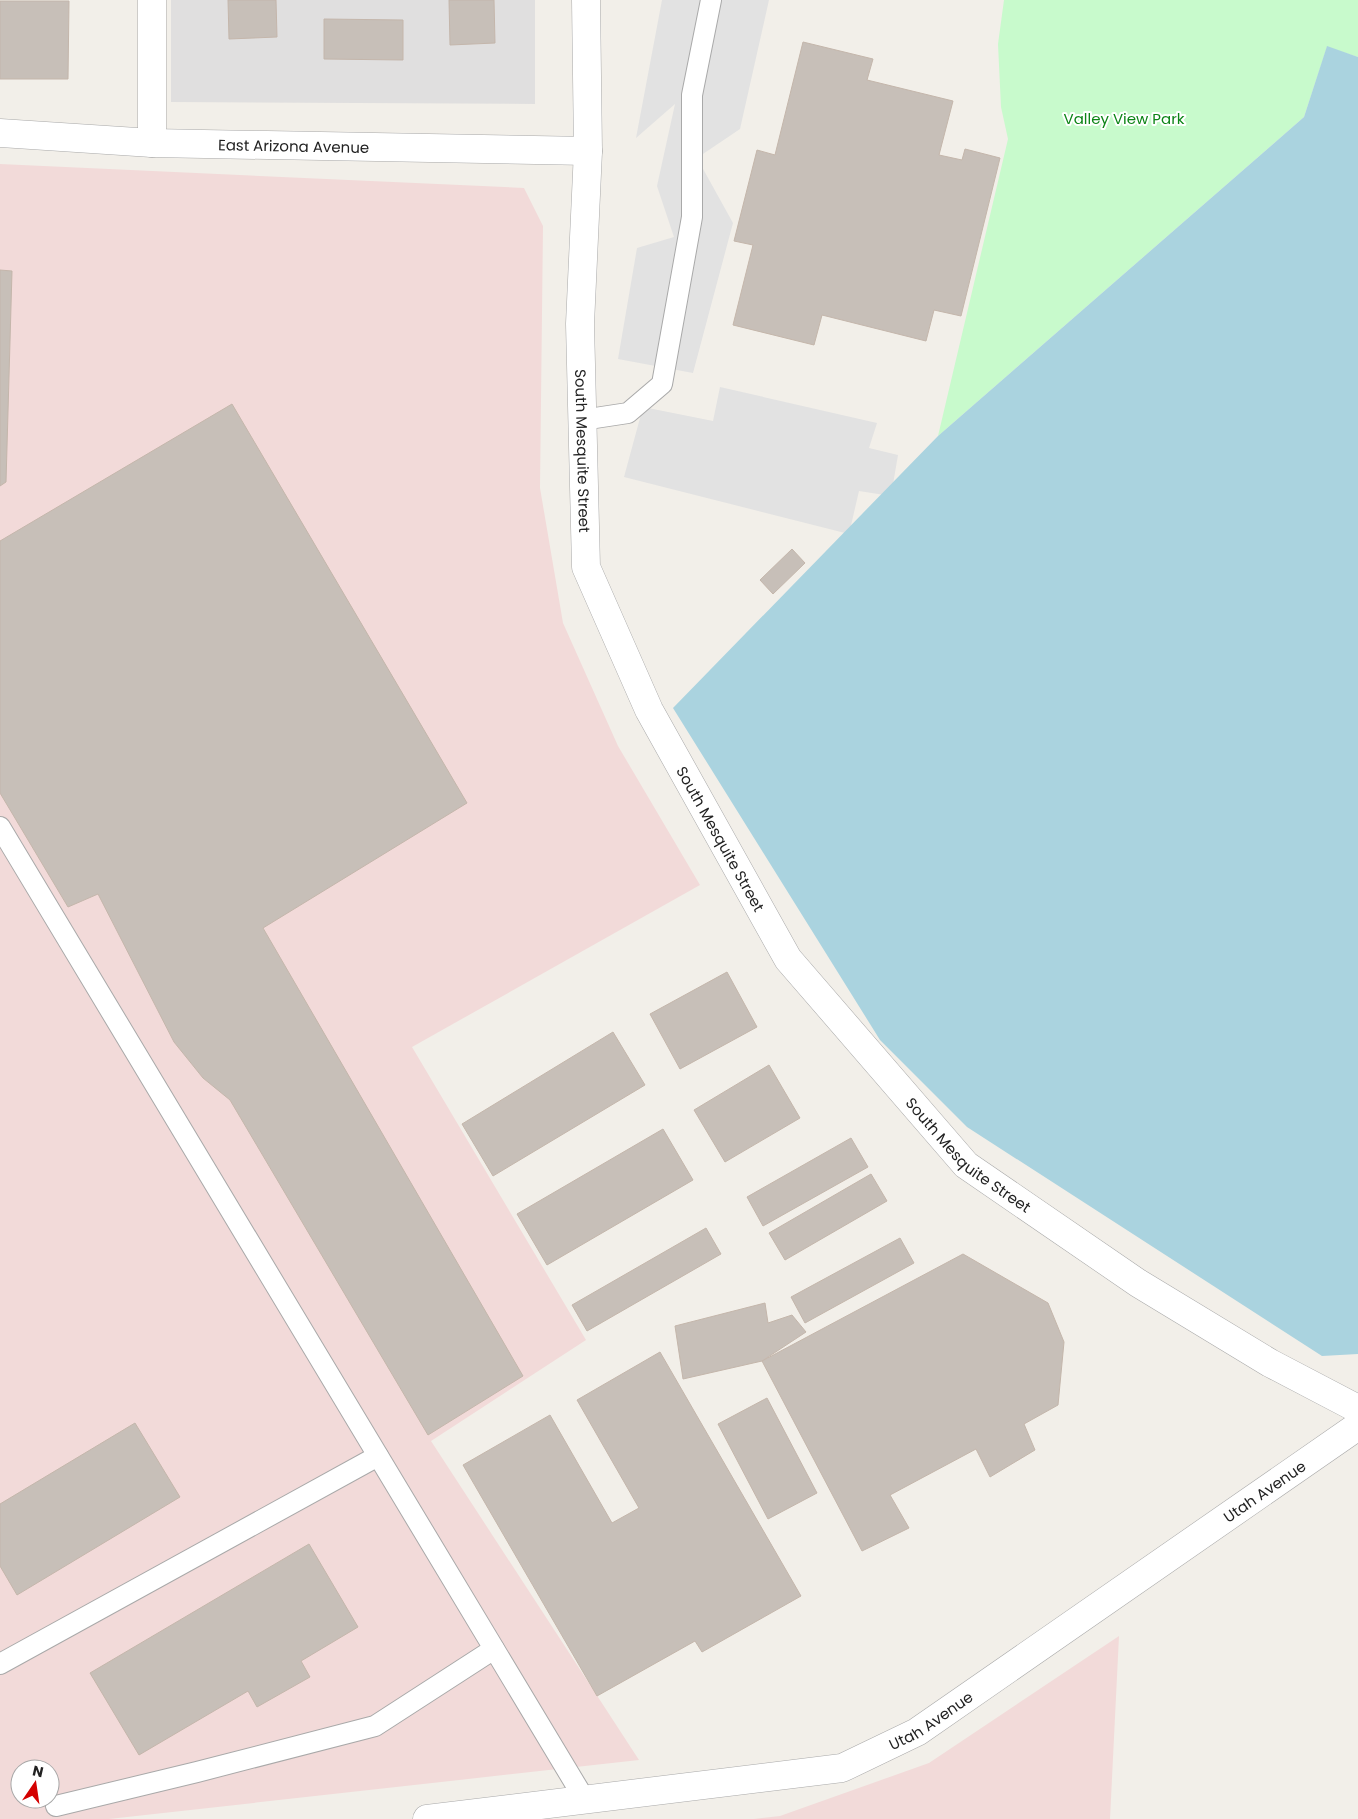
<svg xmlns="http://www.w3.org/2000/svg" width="1358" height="1819" viewBox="0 0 1358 1819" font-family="Poppins,sans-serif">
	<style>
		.residential { fill: #e0dfdf }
		.commercial { fill: #f2dad9; fill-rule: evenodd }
		.park { fill: #c8facc }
		.parking { fill: #e2e2e2 }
		.water { fill: #aad3df }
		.building { fill: #c7bfb8; stroke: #c4b6ab }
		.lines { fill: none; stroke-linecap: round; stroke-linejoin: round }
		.service-casing { stroke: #a9a9a9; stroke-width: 22 }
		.minor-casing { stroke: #a9a9a9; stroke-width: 29 }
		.tertiary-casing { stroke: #a9a9a9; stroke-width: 29 }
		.service { stroke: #fff; stroke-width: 20 }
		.minor { stroke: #fff; stroke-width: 28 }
		.tertiary { stroke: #fff; stroke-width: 28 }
		.labels { text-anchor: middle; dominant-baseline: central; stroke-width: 4; stroke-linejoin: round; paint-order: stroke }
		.park-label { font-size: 15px; fill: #0c8416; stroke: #fff }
		.street-label { font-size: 15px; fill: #222; stroke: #fff }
	</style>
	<rect width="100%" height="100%" fill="#f2efe9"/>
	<polygon class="residential" points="171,0 535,0 535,104 171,102"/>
	<g class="commercial">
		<path d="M 0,164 L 524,188 L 543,226 L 540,488 L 563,623 L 618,746 L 700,885 L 412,1047 L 586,1340 L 431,1441 L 639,1760 L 109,1819 L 0,1819 ZM 20,1769 L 50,1769 L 50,1799 L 20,1799 Z"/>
		<polygon points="1119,1636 1110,1819 754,1819 780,1816 929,1763"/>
	</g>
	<polygon class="park" points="1004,0 1358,0 1358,57 1327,47 1304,117 938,436 1008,139 1001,107 998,44"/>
	<g class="parking">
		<polygon points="662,0 769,0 740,129 697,158 733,223 693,373 618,359 637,248 674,237 657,186 675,104 636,138"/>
		<polygon points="720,387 877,423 869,448 898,455 891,496 859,491 849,534 624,477 643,407 713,421"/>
	</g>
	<polygon class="water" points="1327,46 1358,57 1358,1354 1322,1356 967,1127 880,1040 673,708 938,436 1304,117"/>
	<g class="building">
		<polygon points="228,0 276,0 277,37 229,39"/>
		<polygon points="449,0 494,0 495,43 450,45"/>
		<polygon points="0,1 69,1 68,79 0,79"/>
		<polygon points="324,19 403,20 403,60 324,59"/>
		<polygon points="803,42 873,59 867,80 953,101 939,155 962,160 965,149 1000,158 961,316 934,310 926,341 822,315 814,345 733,325 753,245 734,241 757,150 775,155"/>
		<polygon points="0,270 12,271 6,482 0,486"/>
		<polygon points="232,404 467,803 263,928 523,1376 428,1435 230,1100 203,1078 174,1042 98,894 68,907 0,793 0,541"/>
		<polygon points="792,549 805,563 773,594 760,580"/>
		<polygon points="727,972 757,1027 680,1069 650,1014"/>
		<polygon points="613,1032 645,1085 493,1176 462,1124"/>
		<polygon points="769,1065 800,1118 725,1162 694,1110"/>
		<polygon points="663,1129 693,1180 547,1265 517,1214"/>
		<polygon points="851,1138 868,1167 763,1226 747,1197"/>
		<polygon points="871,1174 887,1201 785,1260 769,1233"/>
		<polygon points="706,1228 721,1254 587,1331 572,1305"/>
		<polygon points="900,1238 914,1263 805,1323 791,1297"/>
		<polygon points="963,1254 1048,1303 1064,1342 1058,1405 1024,1424 1035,1450 990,1477 976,1449 890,1495 909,1528 862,1551 762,1361"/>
		<polygon points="765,1303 768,1323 792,1315 806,1332 762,1361 683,1379 675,1326"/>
		<polygon points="660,1352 801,1596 702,1652 695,1641 597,1696 463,1465 550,1415 612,1523 639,1508 577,1400"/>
		<polygon points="767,1398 817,1493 768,1519 718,1424"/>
		<polygon points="135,1423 180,1497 17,1595 0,1566 0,1504"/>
		<polygon points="309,1544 358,1627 301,1661 310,1677 257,1707 248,1691 139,1755 90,1673"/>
	</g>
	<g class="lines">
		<defs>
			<g id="service">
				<polyline points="582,420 628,413 662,384 692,217 692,95 711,0"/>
				<polyline points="0,827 585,1800"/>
				<polyline points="0,1664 378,1456"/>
				<polyline points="56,1806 197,1772 375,1726 494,1649"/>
			</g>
			<g id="minor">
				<path id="s1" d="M 0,133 L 152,143 L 588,151"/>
				<polyline points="152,143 152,0"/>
				<path id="s2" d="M 427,1819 L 842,1768 L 917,1732 L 1358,1426"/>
			</g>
			<g id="tertiary">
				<path id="s3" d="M 586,0 L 588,151 L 580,324 L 586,567 L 649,710 L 788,959 L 966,1165 L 1138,1283 L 1270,1363 L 1358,1409"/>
			</g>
		</defs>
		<use href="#service" class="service-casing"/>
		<use href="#minor" class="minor-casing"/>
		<use href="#tertiary" class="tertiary-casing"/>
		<use href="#service" class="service"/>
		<use href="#minor" class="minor"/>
		<use href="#tertiary" class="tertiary"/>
	</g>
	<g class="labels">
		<g class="park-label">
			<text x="1124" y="118">Valley View Park</text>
		</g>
		<g class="street-label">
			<text stroke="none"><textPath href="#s1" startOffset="294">East Arizona Avenue</textPath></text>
			<text stroke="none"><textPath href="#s3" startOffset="451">South Mesquite Street</textPath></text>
			<text stroke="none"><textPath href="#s3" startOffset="871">South Mesquite Street</textPath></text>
			<text stroke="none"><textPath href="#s3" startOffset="1276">South Mesquite Street</textPath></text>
			<text stroke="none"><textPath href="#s2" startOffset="924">Utah Avenue</textPath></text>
			<text stroke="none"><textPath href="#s2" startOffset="519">Utah Avenue</textPath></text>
		</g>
	</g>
	<g transform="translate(35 1784) rotate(13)"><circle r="24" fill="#ffffff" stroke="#a7a7a7"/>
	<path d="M0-4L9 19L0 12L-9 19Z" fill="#d40000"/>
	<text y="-8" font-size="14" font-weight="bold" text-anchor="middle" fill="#222222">N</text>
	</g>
</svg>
